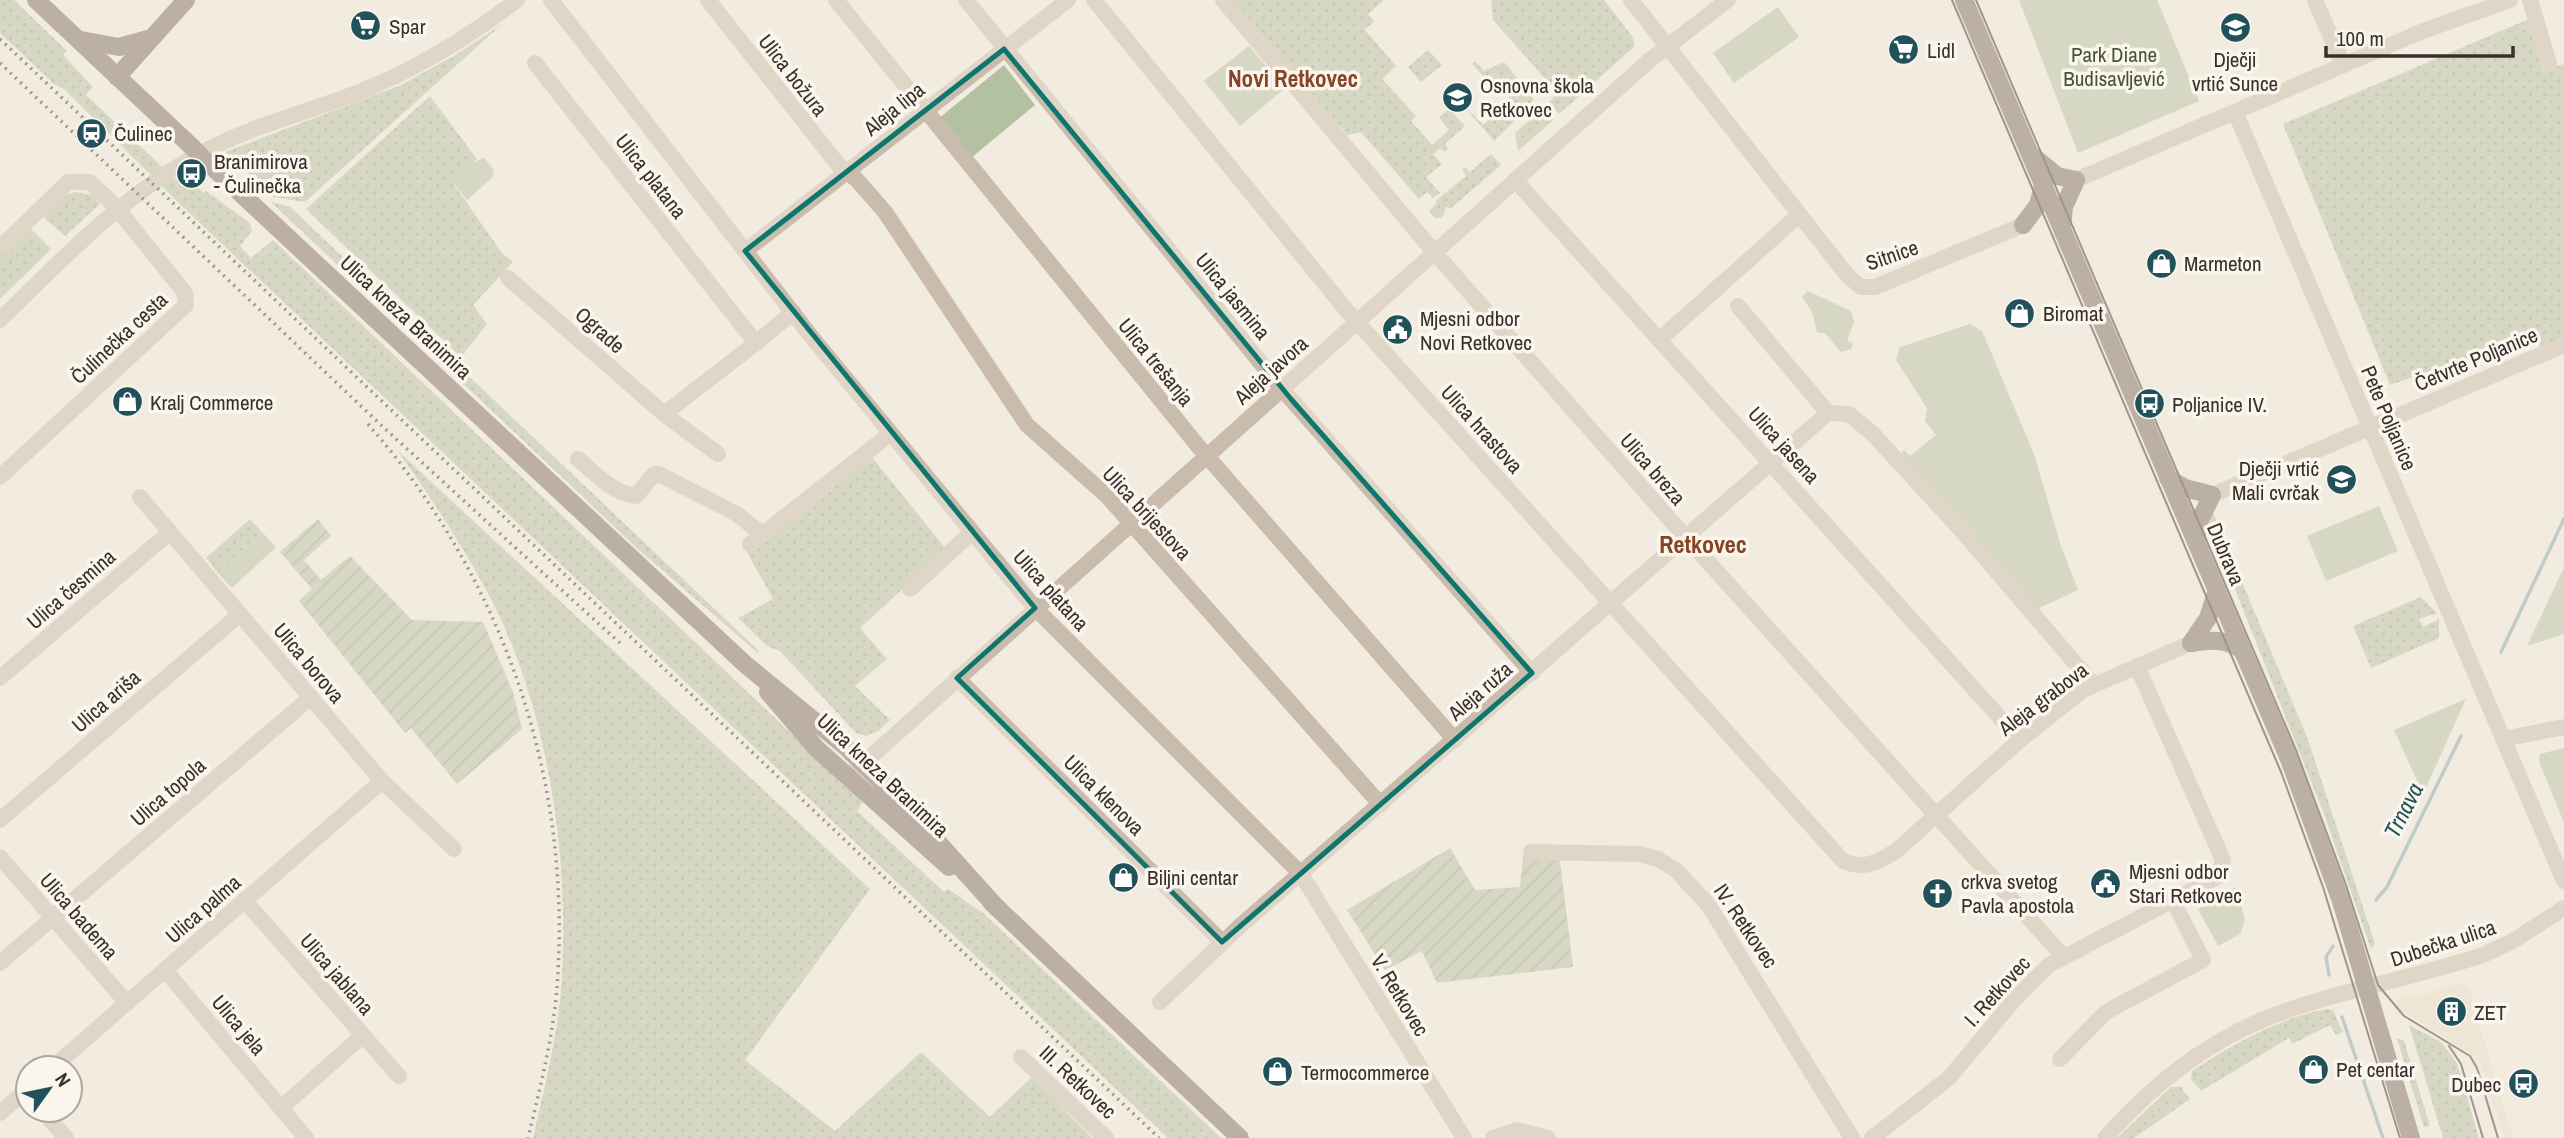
<svg xmlns="http://www.w3.org/2000/svg" width="2564" height="1138" viewBox="0 0 2564 1138" font-family="'Archivo Narrow',sans-serif">
	<style>
		.grass { fill: url(#grass-dots) }
		.park { fill: #b4c1a0 }
		.garden { fill: url(#garden-furrows) }
		.plaza { fill: #eaddc8 }
		.lines { fill: none; stroke-linecap: round; stroke-linejoin: round }
		.stream { stroke: #80a9ae; stroke-width: 3.5 }
		.minor { stroke: #cabcac; stroke-width: 16 }
		.major { stroke: #7a685c; stroke-width: 18 }
		.tram { stroke: #39302b; stroke-width: 2 }
		.rail { stroke: #39302b; stroke-width: 3.5; stroke-dasharray: 2 5; stroke-linecap: butt }
		.minor-bridge { stroke: #cabcac; stroke-width: 16 }
		.major-bridge { stroke: #7a685c; stroke-width: 18 }
		.marked { fill: none; stroke: #0f766e; stroke-width: 5; stroke-linejoin: round }
		.labels { text-anchor: middle; dominant-baseline: central; stroke-width: 7; stroke-linejoin: round; paint-order: stroke }
		.poi-label { font-size: 21px; fill: #39302b; stroke: #faf5ed; text-anchor: start }
		.park-label { font-size: 21px; fill: #45562f; stroke: #faf5ed }
		.street-label { font-size: 21px; fill: #39302b; stroke: #faf5ed }
		.neighbourhood-label { font-size: 23px; font-weight: bold; fill: #854426; stroke: #faf5ed }
		.water-label { font-size: 23px; font-style: italic; fill: #215159; stroke: #faf5ed }
		.quarter-label { font-size: 24px; font-weight: bold; fill: #854426; stroke: #faf5ed }
	</style>
	<defs>
		<pattern id="grass-dots" width="8" height="8" patternUnits="userSpaceOnUse" patternTransform="scale(1.75)"><rect width="8" height="8" fill="#b4c1a0"/><path d="M2 2h.1M6 6h.1" fill="none" stroke="#939d83" stroke-width="1.8" stroke-linecap="round"/></pattern>
		<pattern id="garden-furrows" width="10" height="10" patternUnits="userSpaceOnUse" patternTransform="scale(1.75)"><rect width="10" height="10" fill="#b4c1a0"/><path d="M-1 1l2-2M0 10L10 0M9 11l2-2" fill="none" stroke="#939d83"/></pattern>
	</defs>
	<rect width="100%" height="100%" fill="#f2ebe0"/>
	<g class="grass">
		<polygon points="0,0 14,0 67,51 63,55 93,87 86,95 176,180 184,175 204,193 206,191 250,223 252,231 240,246 251,258 273,240 863,802 857,811 944,892 948,889 983,913 1221,1138 1168,1138 185,209 64,89 54,84 0,33"/>
		<polygon points="1232,0 1384,0 1368,14 1374,21 1365,30 1396,66 1382,79 1416,116 1411,121 1432,145 1449,130 1439,117 1449,109 1465,126 1445,144 1448,149 1444,152 1440,148 1433,154 1442,164 1426,177 1440,193 1433,198 1427,192 1419,199 1361,132 1347,135 1341,127 1338,129"/>
		<polygon points="1491,0 1604,0 1632,36 1635,46 1559,114 1549,102 1558,93 1493,20"/>
		<polygon points="2529,19 2543,71 2564,64 2564,339 2540,349 2538,334 2390,385 2283,124"/>
		<polygon points="502,24 305,202 273,197 225,152 401,85 459,53"/>
		<polygon points="1428,50 1442,65 1421,82 1408,67"/>
		<polygon points="1475,61 1484,71 1504,62 1533,98 1531,105 1494,141 1459,100 1483,125 1511,100 1489,74 1485,78 1472,64"/>
		<polygon points="430,96 477,159 450,179 502,253 513,262 473,305 487,324 461,357 306,209"/>
		<polygon points="1542,109 1553,120 1518,151 1515,133"/>
		<polygon points="1491,154 1501,165 1450,209 1447,206 1442,218 1435,218 1429,211 1437,203 1435,201 1466,176 1462,170 1465,167 1470,172"/>
		<polygon points="75,192 92,195 100,204 65,236 43,217 66,195"/>
		<polygon points="271,202 290,207 758,650 758,653 639,550"/>
		<polygon points="31,229 51,249 0,299 0,256"/>
		<path d="M 397,450 L 870,889 L 745,1060 L 835,1131 L 921,1052 L 990,1117 L 1032,1077 L 1092,1138 L 533,1138 C 545,1085 559,1031 562,976 C 569,855 548,712 493,603 C 465,549 432,499 397,450 Z"/>
		<polygon points="870,455 946,549 860,628 887,659 855,686 890,720 878,731 866,736 856,733 780,651 767,646 738,618 773,599 747,552"/>
		<polygon points="2211,508 2307,737 2375,944 2371,949 2324,814 2210,526"/>
		<polygon points="250,519 262,532 218,573 206,558"/>
		<polygon points="2421,597 2437,613 2419,619 2423,627 2439,619 2439,638 2371,668 2353,626"/>
		<path d="M 2327,1009 L 2333,1010 L 2343,1032 L 2336,1035 L 2330,1025 L 2292,1044 L 2289,1038 L 2201,1091 L 2191,1079 L 2192,1071 C 2233,1044 2279,1018 2327,1009 Z"/>
		<polygon points="2409,1025 2441,1042 2457,1063 2479,1138 2443,1138"/>
		<polygon points="2397,1038 2404,1041 2430,1126 2424,1127"/>
		<polygon points="2171,1087 2181,1087 2190,1099 2134,1138 2117,1138"/>
	</g>
	<g class="park">
		<polygon points="2019,0 2157,0 2199,101 2078,153"/>
		<polygon points="1778,7 1799,37 1734,83 1713,53"/>
		<polygon points="1249,46 1285,88 1240,126 1204,81"/>
		<polygon points="1004,65 1035,105 971,158 938,119"/>
		<polygon points="484,158 494,170 492,178 467,200 450,179 469,164"/>
		<polygon points="1808,291 1851,311 1854,322 1847,341 1853,343 1851,349 1841,352 1826,334 1817,332 1812,312 1802,297"/>
		<polygon points="1970,324 1982,331 2034,454 2061,546 2078,590 2037,609 1901,454 1904,450 1910,456 1936,435 1925,421 1927,408 1896,360 1900,347"/>
		<polygon points="2379,506 2398,551 2326,581 2307,536"/>
		<polygon points="262,532 276,547 232,588 218,573"/>
		<polygon points="2564,567 2564,634 2527,646"/>
		<polygon points="2466,699 2423,794 2394,730"/>
		<polygon points="2564,748 2564,823 2539,761 2540,754"/>
		<polygon points="2236,887 2245,920 2240,934 2218,946 2198,909"/>
	</g>
	<g class="garden">
		<polygon points="318,519 331,536 304,560 321,580 350,556 412,620 483,622 513,692 522,729 457,784 411,728 405,733 299,601 312,589 280,552"/>
		<polygon points="1450,848 1475,890 1520,887 1523,856 1559,853 1573,967 1437,983 1422,951 1385,970 1347,910"/>
	</g>
	<polygon class="plaza" points="2464,982 2470,992 2513,1138 2504,1138 2482,1067 2474,1056 2398,1008 2396,1004 2400,996 2406,993 2413,998"/>
	<g class="lines">
		<g class="stream">
			<polyline points="2501,652 2564,519"/>
			<polyline points="2376,900 2387,887 2461,736"/>
			<polyline points="2329,975 2326,957 2333,946"/>
			<polyline points="2342,1017 2383,1138"/>
		</g>
		<g class="minor">
			<polyline points="551,0 810,335 1035,608 1301,874 1464,1138"/>
			<polyline points="708,0 840,167 856,179 885,212 1027,425 1107,496 1381,805"/>
			<polyline points="836,0 1198,446 1455,740"/>
			<polyline points="966,0 1282,389 1532,673"/>
			<path d="M 1094,0 L 1348,312 L 1843,861 C 1866,870 1876,863 1896,851 L 2020,740 L 2083,690 L 2191,643"/>
			<polyline points="1223,0 1434,252 1673,523 2063,956"/>
			<polyline points="1631,0 1847,275 1861,287 1875,287 2023,225"/>
			<polyline points="2315,0 2343,65"/>
			<polyline points="2530,0 2549,63"/>
			<polyline points="535,63 756,343 793,312"/>
			<polyline points="2236,114 2564,881"/>
			<polyline points="1515,180 2020,740"/>
			<polyline points="2076,180 2423,31 2510,0"/>
			<polyline points="0,248 68,182 90,182 108,199"/>
			<polyline points="745,251 1068,0"/>
			<polyline points="508,278 664,414 756,343"/>
			<polyline points="1738,306 1828,413"/>
			<path d="M 0,320 C 63,258 124,194 203,152 C 253,125 309,112 362,91 C 418,68 469,37 517,0"/>
			<polyline points="1660,339 1799,215"/>
			<polyline points="664,414 718,454"/>
			<path d="M 578,459 C 596,474 612,493 636,496 L 654,474 L 659,474 L 737,514 L 762,534"/>
			<polyline points="0,477 186,305 185,293 123,216"/>
			<polyline points="2212,495 2564,345"/>
			<polyline points="140,497 382,781 454,849"/>
			<polyline points="750,544 890,434"/>
			<polyline points="910,589 972,532"/>
			<polyline points="0,678 170,532"/>
			<polyline points="957,678 1222,942"/>
			<polyline points="2503,739 2564,727"/>
			<polyline points="847,778 1651,59 1728,0"/>
			<polyline points="0,820 240,614"/>
			<polyline points="1531,852 1640,854 1658,859 1676,870 1709,906 1852,1138"/>
			<polyline points="0,857 127,1003"/>
			<polyline points="244,900 399,1076"/>
			<polyline points="0,963 311,697"/>
			<polyline points="165,970 306,1138"/>
			<polyline points="1160,1002 1240,926 1828,413 1849,414 1872,433 1962,531 2093,684"/>
			<polyline points="1021,1057 1106,1138"/>
			<polyline points="2060,1059 2106,1012 2203,960 2172,899"/>
			<polyline points="52,1068 382,781"/>
			<polyline points="281,1108 363,1035"/>
			<polyline points="42,1110 66,1138"/>
			<polyline points="0,1113 28,1089"/>
			<polyline points="1493,1138 1517,1130 1548,1138"/>
			<polyline points="1872,1138 1949,1078 2014,1000 2049,965 2219,876 2223,860 2137,666"/>
			<path d="M 2105,1138 C 2151,1086 2207,1041 2272,1016 C 2340,990 2414,978 2483,955 L 2513,941 L 2564,908"/>
		</g>
		<g class="major">
			<polyline points="36,0 191,146"/>
			<polyline points="1964,0 2289,759 2341,901 2411,1138"/>
			<polyline points="81,40 119,47 148,39"/>
			<polyline points="117,77 186,0"/>
			<polyline points="2034,157 2057,176 2076,180 2064,207 2062,228"/>
			<polyline points="207,162 746,665 845,746 908,809 998,909"/>
			<polyline points="2023,225 2038,205 2043,186"/>
			<polyline points="2168,478 2185,488 2212,495 2199,522 2196,542"/>
			<polyline points="2191,643 2208,618 2217,590"/>
			<path d="M 2191,643 C 2210,640 2227,638 2243,651"/>
			<polyline points="768,692 816,748 949,867"/>
			<polyline points="992,903 1240,1138"/>
		</g>
		<g class="tram">
			<polyline points="1952,0 2281,772 2323,887 2400,1138"/>
			<polyline points="1976,0 2296,750 2346,885 2378,985 2404,1016 2470,1056 2477,1068 2498,1138"/>
			<polyline points="2449,1046 2461,1064 2483,1138"/>
		</g>
		<g class="rail">
			<polyline points="0,39 1159,1138"/>
			<polyline points="0,63 382,426 621,644"/>
			<path d="M 368,424 C 504,580 573,781 557,987 C 553,1038 540,1088 528,1138"/>
		</g>
		<polyline class="minor-bridge" points="108,199 123,216"/>
		<polyline class="major-bridge" points="191,146 207,162"/>
	</g>
	<path d="M0 0H2564V1138H0ZM 1004,49 L 1291,399 L 1532,673 L 1222,942 L 957,678 L 1035,608 L 745,251 Z" fill="#f2ebe0" fill-opacity=".55" fill-rule="evenodd"/>
	<path class="marked" d="M 1004,49 L 1291,399 L 1532,673 L 1222,942 L 957,678 L 1035,608 L 745,251 Z"/>
	<defs>
		<symbol id="supermarket-disc" viewBox="-11 -11 22 22"><circle r="9.5" fill="#215159" stroke="#faf5ed"/><path d="M-6-5.5h2.5l.6 2H6L4.5 2H-2.5L-4.4-4H-6ZM-1.5 3.2a1.3 1.3 0 1 0 .1 0ZM3 3.2a1.3 1.3 0 1 0 .1 0Z" fill="#fff"/></symbol>
		<symbol id="school-disc" viewBox="-11 -11 22 22"><circle r="9.5" fill="#215159" stroke="#faf5ed"/><path d="M0-5L7-2L0 1L-7-2ZM-4 1L0 2.5L4 1V4Q0 6-4 4Z" fill="#fff"/></symbol>
		<symbol id="station-disc" viewBox="-11 -11 22 22"><circle r="9.5" fill="#215159" stroke="#faf5ed"/><path d="M-3-6H3Q5-6 5-4V2Q5 4 3 4L4.5 6H3L1.5 4h-3L-3 6H-4.5L-3 4Q-5 4-5 2V-4Q-5-6-3-6ZM-3.5-4v3h7v-3ZM-3.5 1v1.5H-2V1ZM2 1v1.5H3.5V1Z" fill="#fff"/></symbol>
		<symbol id="bus-disc" viewBox="-11 -11 22 22"><circle r="9.5" fill="#215159" stroke="#faf5ed"/><path d="M-5-6H5V4H4V6H2V4H-2V6H-4V4H-5ZM-3.5-4V0h7V-4ZM-3.5 1.2v1.5H-2V1.2ZM2 1.2v1.5H3.5V1.2Z" fill="#fff"/></symbol>
		<symbol id="shop-disc" viewBox="-11 -11 22 22"><circle r="9.5" fill="#215159" stroke="#faf5ed"/><path d="M-5-2.5h2.3a2.7 3.5 0 0 1 5.4 0H5L5.5 6h-11ZM-1.5-2.5h3a1.5 2.3 0 0 0-3 0Z" fill="#fff"/></symbol>
		<symbol id="civic-disc" viewBox="-11 -11 22 22"><circle r="9.5" fill="#215159" stroke="#faf5ed"/><path d="M-.6-6.5H3V-4.5H.6V-3L4-1V1h2V6H-6V1h2V-1L-.6-3ZM-1.2 2.5V6h2.4V2.5Z" fill="#fff"/></symbol>
		<symbol id="church-disc" viewBox="-11 -11 22 22"><circle r="9.5" fill="#215159" stroke="#faf5ed"/><path d="M-1.2-6h2.4v3.5h3.3v2.4h-3.3V6h-2.4V-.1h-3.3v-2.4h3.3Z" fill="#fff"/></symbol>
		<symbol id="building-disc" viewBox="-11 -11 22 22"><circle r="9.5" fill="#215159" stroke="#faf5ed"/><path d="M-4-6H4V6H1V3H-1V6H-4ZM-2.5-4.3h1.7v1.8h-1.7ZM.8-4.3h1.7v1.8H.8ZM-2.5-1h1.7V.8h-1.7ZM.8-1h1.7V.8H.8Z" fill="#fff"/></symbol>
	</defs>
	<g fill-rule="evenodd">
		<use href="#supermarket-disc" x="348" y="8" width="35" height="35"/>
		<use href="#school-disc" x="2218" y="10" width="35" height="35"/>
		<use href="#supermarket-disc" x="1886" y="32" width="35" height="35"/>
		<use href="#school-disc" x="1440" y="80" width="35" height="35"/>
		<use href="#station-disc" x="74" y="116" width="35" height="35"/>
		<use href="#bus-disc" x="174" y="156" width="35" height="35"/>
		<use href="#shop-disc" x="2144" y="246" width="35" height="35"/>
		<use href="#shop-disc" x="2002" y="296" width="35" height="35"/>
		<use href="#civic-disc" x="1380" y="312" width="35" height="35"/>
		<use href="#shop-disc" x="110" y="384" width="35" height="35"/>
		<use href="#bus-disc" x="2132" y="386" width="35" height="35"/>
		<use href="#school-disc" x="2324" y="462" width="35" height="35"/>
		<use href="#shop-disc" x="1106" y="860" width="35" height="35"/>
		<use href="#civic-disc" x="2088" y="866" width="35" height="35"/>
		<use href="#church-disc" x="1920" y="876" width="35" height="35"/>
		<use href="#building-disc" x="2434" y="994" width="35" height="35"/>
		<use href="#shop-disc" x="2296" y="1052" width="35" height="35"/>
		<use href="#shop-disc" x="1260" y="1054" width="35" height="35"/>
		<use href="#bus-disc" x="2506" y="1066" width="35" height="35"/>
	</g>
	<g class="labels">
		<g class="poi-label">
			<text x="389" y="26">Spar</text>
			<text x="1927" y="50">Lidl</text>
			<text x="2235" y="59" text-anchor="middle">Dječji<tspan x="2235" dy="24">vrtić Sunce</tspan></text>
			<text x="1480" y="85">Osnovna škola<tspan x="1480" dy="24">Retkovec</tspan></text>
			<text x="114" y="133">Čulinec</text>
			<text x="214" y="161">Branimirova<tspan x="214" dy="24">- Čulinečka</tspan></text>
			<text x="2184" y="263">Marmeton</text>
			<text x="2043" y="313">Biromat</text>
			<text x="1420" y="318">Mjesni odbor<tspan x="1420" dy="24">Novi Retkovec</tspan></text>
			<text x="150" y="402">Kralj Commerce</text>
			<text x="2172" y="404">Poljanice IV.</text>
			<text x="2319" y="468" text-anchor="end">Dječji vrtić<tspan x="2319" dy="24">Mali cvrčak</tspan></text>
			<text x="2129" y="871">Mjesni odbor<tspan x="2129" dy="24">Stari Retkovec</tspan></text>
			<text x="1147" y="877">Biljni centar</text>
			<text x="1961" y="881">crkva svetog<tspan x="1961" dy="24">Pavla apostola</tspan></text>
			<text x="2474" y="1012">ZET</text>
			<text x="2336" y="1069">Pet centar</text>
			<text x="1301" y="1072">Termocommerce</text>
			<text x="2501" y="1084" text-anchor="end">Dubec</text>
		</g>
		<g class="park-label">
			<text x="2114" y="54">Park Diane<tspan x="2114" dy="24">Budisavljević</tspan></text>
		</g>
		<g class="street-label">
			<text transform="translate(793 75) rotate(52)">Ulica božura</text>
			<text transform="translate(894 109) rotate(-39)">Aleja lipa</text>
			<text transform="translate(651 176) rotate(52)">Ulica platana</text>
			<text transform="translate(1892 255) rotate(-19)">Sitnice</text>
			<text transform="translate(1233 296) rotate(51)">Ulica jasmina</text>
			<text transform="translate(406 317) rotate(43)">Ulica kneza Branimira</text>
			<text transform="translate(600 330) rotate(41)">Ograde</text>
			<text transform="translate(119 338) rotate(-43)">Čulinečka cesta</text>
			<text transform="translate(2476 359) rotate(-23)">Četvrte Poljanice</text>
			<text transform="translate(1156 362) rotate(51)">Ulica trešanja</text>
			<text transform="translate(1271 370) rotate(-42)">Aleja javora</text>
			<text transform="translate(2389 418) rotate(67)">Pete Poljanice</text>
			<text transform="translate(1482 429) rotate(48)">Ulica hrastova</text>
			<text transform="translate(1784 445) rotate(48)">Ulica jasena</text>
			<text transform="translate(1653 469) rotate(49)">Ulica breza</text>
			<text transform="translate(1147 513) rotate(47)">Ulica brijestova</text>
			<text transform="translate(2226 554) rotate(67)">Dubrava</text>
			<text transform="translate(71 589) rotate(-41)">Ulica česmina</text>
			<text transform="translate(1051 590) rotate(48)">Ulica platana</text>
			<text transform="translate(309 663) rotate(50)">Ulica borova</text>
			<text transform="translate(1480 691) rotate(-41)">Aleja ruža</text>
			<text transform="translate(2043 699) rotate(-37)">Aleja grabova</text>
			<text transform="translate(106 701) rotate(-41)">Ulica ariša</text>
			<text transform="translate(883 775) rotate(43)">Ulica kneza Branimira</text>
			<text transform="translate(168 792) rotate(-41)">Ulica topola</text>
			<text transform="translate(1104 795) rotate(45)">Ulica klenova</text>
			<text transform="translate(203 909) rotate(-41)">Ulica palma</text>
			<text transform="translate(79 916) rotate(49)">Ulica badema</text>
			<text transform="translate(1746 926) rotate(56)">IV. Retkovec</text>
			<text transform="translate(2443 943) rotate(-18)">Dubečka ulica</text>
			<text transform="translate(337 974) rotate(49)">Ulica jablana</text>
			<text transform="translate(1997 991) rotate(-48)">I. Retkovec</text>
			<text transform="translate(1400 995) rotate(59)">V. Retkovec</text>
			<text transform="translate(239 1025) rotate(50)">Ulica jela</text>
			<text transform="translate(1078 1082) rotate(43)">III. Retkovec</text>
		</g>
		<g class="neighbourhood-label">
			<text x="1293" y="78">Novi Retkovec</text>
		</g>
		<g class="water-label">
			<text transform="translate(2403 810) rotate(-63)">Trnava</text>
		</g>
		<g class="quarter-label">
			<text x="1703" y="544">Retkovec</text>
		</g>
	</g>
	<g transform="translate(49 1089) rotate(57)"><circle r="33" fill="#faf5ed" stroke="#ada69f" stroke-width="2"/>
	<path d="M0-5L12 26L0 18L-12 26Z" fill="#215159"/>
	<text y="-10" font-size="19" font-weight="bold" text-anchor="middle" fill="#39302b">N</text>
	</g>
	<path d="M2326 46v10h187v-10" fill="none" stroke="#39302b" stroke-width="3.5"/>
	<text x="2336" y="46" font-size="21" fill="#39302b" stroke="#faf5ed" stroke-width="5" paint-order="stroke">100 m</text>
</svg>
